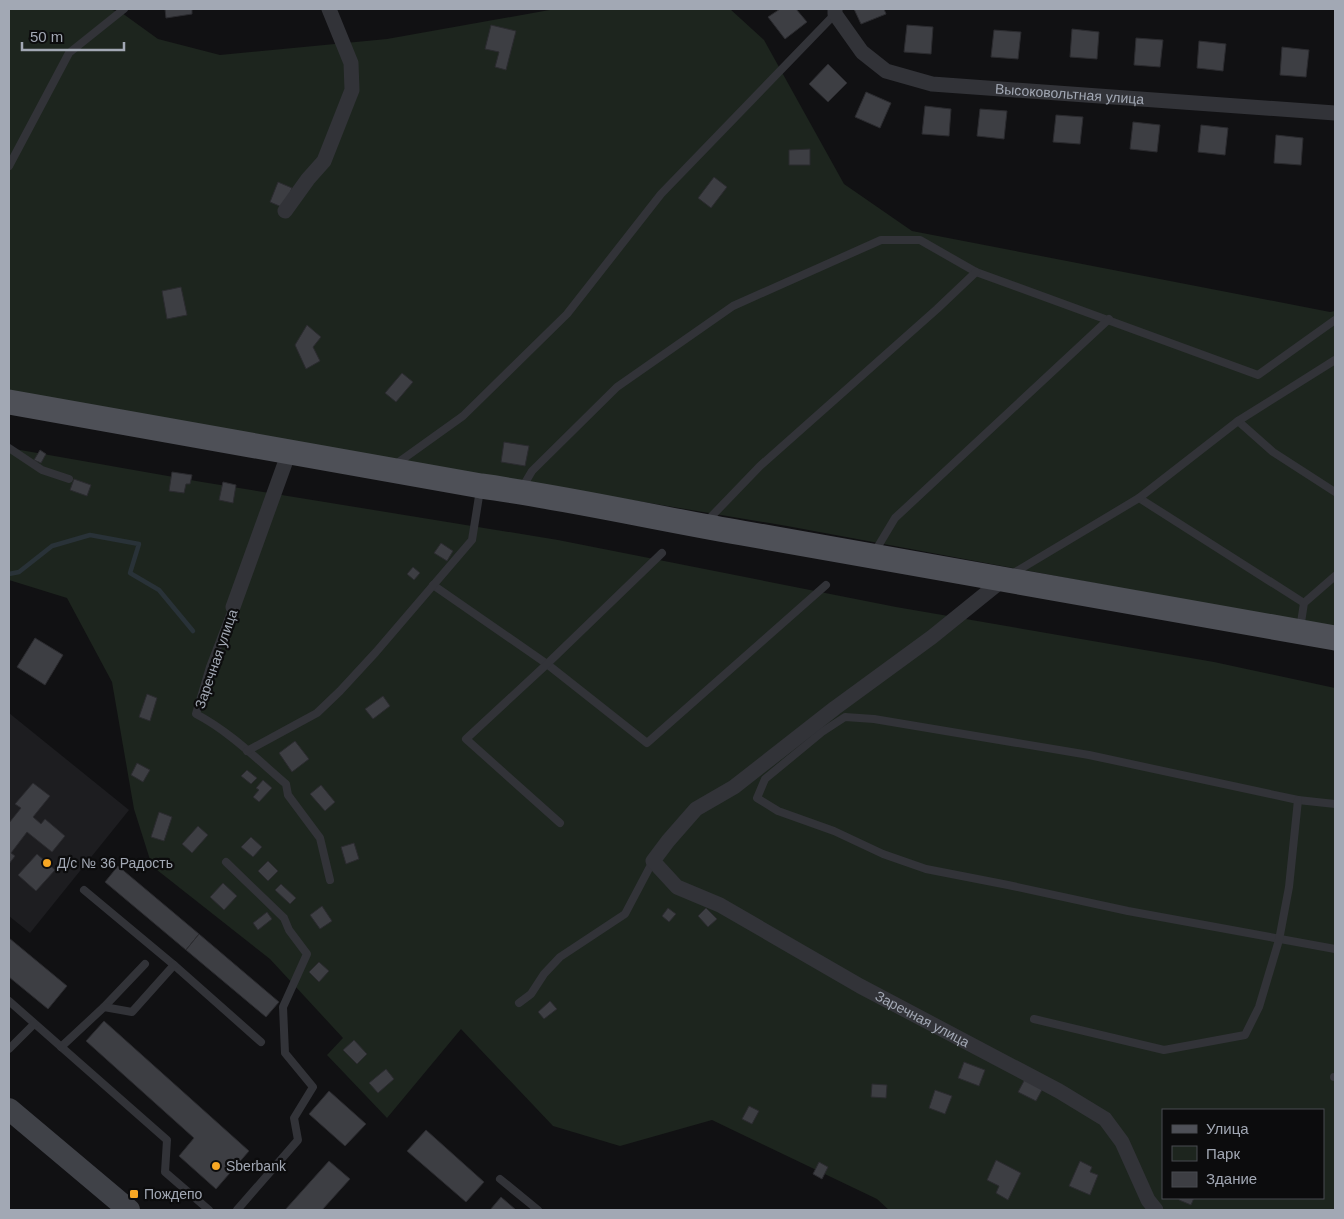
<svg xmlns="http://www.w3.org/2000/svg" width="1344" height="1219" viewBox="0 0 1344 1219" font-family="Helvetica,sans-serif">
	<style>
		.built { fill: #1d1d20 }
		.green { fill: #1d251e; fill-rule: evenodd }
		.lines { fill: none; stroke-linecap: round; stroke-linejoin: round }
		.stream { stroke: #293238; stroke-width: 4.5 }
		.building { fill: #3d3e43; stroke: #2b2b2f }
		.service { stroke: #323338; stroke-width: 8 }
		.minor { stroke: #323338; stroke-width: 15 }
		.secondary { stroke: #404248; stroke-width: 22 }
		.primary { stroke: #4e5057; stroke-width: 25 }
		.poi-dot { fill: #f7a724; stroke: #0c0c0d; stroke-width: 2 }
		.labels { text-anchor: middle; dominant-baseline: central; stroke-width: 4.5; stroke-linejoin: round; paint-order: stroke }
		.street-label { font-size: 14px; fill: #a2a8b4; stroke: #0c0c0d }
		.poi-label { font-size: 14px; fill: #a2a8b4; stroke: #0c0c0d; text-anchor: start }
	</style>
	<rect width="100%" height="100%" fill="#111113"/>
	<polygon class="built" points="9,713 129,810 30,933 9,916"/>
	<g class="green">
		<polygon points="9,9 109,9 122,13 158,39 220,55 387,39 555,9 730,9 764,40 844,184 912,231 1330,312 1335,311 1335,628 787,526 392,460 9,392"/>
		<path d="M 9,448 L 202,482 L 558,540 L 896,607 L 1214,662 L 1335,688 L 1335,1210 L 889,1210 L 877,1199 L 712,1120 L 620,1146 L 553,1126 L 461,1029 L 387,1118 L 327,1055 L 343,1038 L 270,959 L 152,866 L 134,809 L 112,682 L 67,598 L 9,580 ZM 1163,1110 L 1323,1110 L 1323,1198 L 1163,1198 Z"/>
	</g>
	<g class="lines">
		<polyline class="stream" points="9,574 19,572 52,546 90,535 139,544 130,573 159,590 193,631"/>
	</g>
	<g class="building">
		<polygon points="165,9 192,9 192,14 166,18"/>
		<polygon points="780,9 796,9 807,22 785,39 768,17"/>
		<polygon points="854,9 884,9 886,14 861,24"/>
		<polygon points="491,25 516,31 506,70 495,67 499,52 485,49"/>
		<polygon points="907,25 933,27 931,54 904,52"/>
		<polygon points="1072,29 1099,32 1097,59 1070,57"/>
		<polygon points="994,30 1021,32 1018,59 991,57"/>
		<polygon points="1136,38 1163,40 1160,67 1134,65"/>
		<polygon points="1199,41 1226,44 1223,71 1197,68"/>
		<polygon points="1282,47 1309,50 1306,77 1280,75"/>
		<polygon points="828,64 847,83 828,102 809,84"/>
		<polygon points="866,92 891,103 880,128 855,117"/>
		<polygon points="925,106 951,109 949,136 922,134"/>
		<polygon points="980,109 1007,111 1004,139 977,136"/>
		<polygon points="1056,115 1083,117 1080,144 1053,142"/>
		<polygon points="1133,122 1160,125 1157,152 1130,149"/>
		<polygon points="1201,125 1228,128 1225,155 1198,152"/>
		<polygon points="1276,135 1303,138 1301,165 1274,163"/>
		<polygon points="810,149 810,165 789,165 789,150"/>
		<polygon points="714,177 727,187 711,208 698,198"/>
		<polygon points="278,182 292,188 284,208 270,202"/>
		<polygon points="181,287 187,315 167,319 162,291"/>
		<polygon points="307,325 321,337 313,347 320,361 306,369 295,345"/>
		<polygon points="402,373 413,382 396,402 385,393"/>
		<polygon points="504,442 529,446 525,466 501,462"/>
		<polygon points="40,450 46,454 41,463 34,460"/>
		<polygon points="172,472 192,475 190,484 186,484 184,493 169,491"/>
		<polygon points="74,479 91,485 87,496 70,490"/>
		<polygon points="223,482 236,485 233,503 219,500"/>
		<polygon points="441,543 453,551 447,561 434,553"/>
		<polygon points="413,567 420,573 414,580 407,574"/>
		<polygon points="35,638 63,655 45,685 17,667"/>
		<polygon points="147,694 157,698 150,721 139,717"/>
		<polygon points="383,696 390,706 373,719 365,709"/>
		<polygon points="295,741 309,759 292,772 279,753"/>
		<polygon points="137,763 150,770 143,782 131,775"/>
		<polygon points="247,770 257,778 251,784 241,776"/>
		<polygon points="263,780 272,788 259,802 253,797 259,790 256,788"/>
		<polygon points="33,783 50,796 33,817 41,824 45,819 65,836 52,852 27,832 11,853 15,856 9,864 9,823 21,808 15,804"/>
		<polygon points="321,785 335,802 325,811 310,794"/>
		<polygon points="159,812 172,817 164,841 151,837"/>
		<polygon points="198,826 208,835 192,853 182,844"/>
		<polygon points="251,837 262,847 253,857 241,847"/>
		<polygon points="354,843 359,859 346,864 341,847"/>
		<polygon points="37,854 55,870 36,891 18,875"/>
		<polygon points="268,861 278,871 268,881 258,871"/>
		<polygon points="118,866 199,934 186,950 105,882"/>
		<polygon points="223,883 237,896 224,910 210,897"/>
		<polygon points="281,884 296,898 290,904 275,890"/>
		<polygon points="322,906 332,921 320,929 310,915"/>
		<polygon points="668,908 676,914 669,922 662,916"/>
		<polygon points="706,908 717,919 708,927 698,916"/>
		<polygon points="267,912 272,919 258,930 253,923"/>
		<polygon points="199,934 279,1002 266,1017 186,950"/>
		<polygon points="9,938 67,986 48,1009 9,977"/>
		<polygon points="319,962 329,971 319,982 309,972"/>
		<polygon points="550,1001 557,1009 544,1019 538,1012"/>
		<polygon points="104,1021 249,1151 216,1189 179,1156 194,1138 86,1041"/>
		<polygon points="354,1040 367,1054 357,1064 343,1050"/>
		<polygon points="964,1062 985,1070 979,1086 958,1078"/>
		<polygon points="386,1069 394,1079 378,1093 369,1083"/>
		<polygon points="1025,1079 1043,1088 1036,1101 1018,1092"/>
		<polygon points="872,1084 887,1085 886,1098 871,1097"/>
		<polygon points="935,1090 952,1096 945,1114 929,1108"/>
		<polygon points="329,1091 366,1124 345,1146 309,1114"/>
		<polygon points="749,1106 759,1111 752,1124 742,1119"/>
		<polygon points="426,1130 484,1182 466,1202 407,1151"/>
		<polygon points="996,1160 1021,1173 1008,1200 996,1193 999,1186 987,1180"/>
		<polygon points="329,1161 350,1179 322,1210 285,1210"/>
		<polygon points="1080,1161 1092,1167 1090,1172 1098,1175 1090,1195 1069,1186"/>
		<polygon points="819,1162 828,1167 822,1179 813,1174"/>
		<polygon points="501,1197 516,1210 490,1210"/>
		<polygon points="1180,1198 1194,1198 1191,1205 1179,1200"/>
	</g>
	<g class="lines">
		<g class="service">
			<polyline points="9,166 69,53 124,9"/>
			<polyline points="1238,421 1273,452 1335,492"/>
			<polyline points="9,448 42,470 69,479"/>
			<polyline points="396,464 463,416 567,314 661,194 835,14"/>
			<polyline points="522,488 532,471 617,387 733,306 881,240 920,240 976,272 1258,375 1335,320"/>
			<polyline points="1139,498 1304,603"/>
			<polyline points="707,521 760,466 937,309 976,272"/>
			<polyline points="874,553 895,518 1109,319"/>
			<polyline points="1012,574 1139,498 1238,421 1335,360"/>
			<polyline points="433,585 547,664 647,743 826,585"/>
			<path d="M 233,607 L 210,667 L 196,714 C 229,731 258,760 286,784 L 288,795 L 320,838 L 330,880"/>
			<polyline points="1300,629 1304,603 1335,576"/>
			<polyline points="247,751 317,713 340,691 376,652 472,540 480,490"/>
			<polyline points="1335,804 1298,800 1089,755 874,719 845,717 822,732 765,779 757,798 778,811 834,831 883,854 926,869 1008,885 1128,911 1335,949"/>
			<polyline points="560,823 466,739 547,664 662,553"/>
			<polyline points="226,862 284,918 289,930 307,954 283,1007 285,1053 313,1087 294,1118 298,1140 237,1210"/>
			<polyline points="84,890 174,965 261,1042"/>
			<polyline points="9,1001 167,1140 165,1172 209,1210"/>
			<polyline points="519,1003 531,994 544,974 560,957 625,914 653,861"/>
			<polyline points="104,1007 145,964"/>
			<polyline points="1034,1019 1164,1050 1245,1035 1259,1007 1279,940 1289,887 1298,800"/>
			<polyline points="61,1047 104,1007 132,1012 174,965"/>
			<polyline points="9,1049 34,1024"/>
			<polyline points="1334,1077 1335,1077"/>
			<polyline points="500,1179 538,1210"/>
		</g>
		<g class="minor">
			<path id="s1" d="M 835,9 L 835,14 L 862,52 L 886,71 L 932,84 L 1335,113"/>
			<polyline points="285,211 308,179 324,161 352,90 351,63 329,9"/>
			<path id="s2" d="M 1005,578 L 932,637 L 835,708 L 734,787 L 696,809 L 668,841 L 653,861 L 677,887 L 720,905 L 860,986 L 1059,1091 L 1105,1119 L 1122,1142 L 1148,1200 L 1156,1210"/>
			<polyline points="233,607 289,452"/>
		</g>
		<polyline class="secondary" points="9,1109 129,1210"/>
		<path class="primary" d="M 9,402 L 481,486 C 568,498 655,518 742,533 C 940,568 1138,602 1335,638"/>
	</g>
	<g class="poi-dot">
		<circle cx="47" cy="863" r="5"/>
		<circle cx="216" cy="1166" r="5"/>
		<rect x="129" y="1189" width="10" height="10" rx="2.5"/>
	</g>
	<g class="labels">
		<g class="street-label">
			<text stroke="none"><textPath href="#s1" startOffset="268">Высоковольтная улица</textPath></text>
			<text transform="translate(216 659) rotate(-71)">Заречная улица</text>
			<text stroke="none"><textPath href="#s2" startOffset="768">Заречная улица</textPath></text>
		</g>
		<g class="poi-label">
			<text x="57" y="863">Д/с № 36 Радость</text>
			<text x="226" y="1166">Sberbank</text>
			<text x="144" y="1194">Пождепо</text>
		</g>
	</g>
	<rect width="1344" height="1219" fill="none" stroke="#a2a8b4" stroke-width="20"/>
	<rect x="1162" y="1109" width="162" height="90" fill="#0c0c0d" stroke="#484a50"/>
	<rect x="1172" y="1125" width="25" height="8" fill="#4e5057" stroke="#484a50"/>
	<text x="1206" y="1134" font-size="15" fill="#a2a8b4">Улица</text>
	<rect x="1172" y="1146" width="25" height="15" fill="#1d251e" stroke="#484a50"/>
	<text x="1206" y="1159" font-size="15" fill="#a2a8b4">Парк</text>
	<rect x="1172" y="1172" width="25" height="15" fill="#3d3e43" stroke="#484a50"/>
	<text x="1206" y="1184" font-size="15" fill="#a2a8b4">Здание</text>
	<path d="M22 42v8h102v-8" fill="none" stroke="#a2a8b4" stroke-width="2.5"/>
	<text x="30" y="42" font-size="15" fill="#a2a8b4" stroke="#0c0c0d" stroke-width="4" paint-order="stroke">50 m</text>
</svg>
